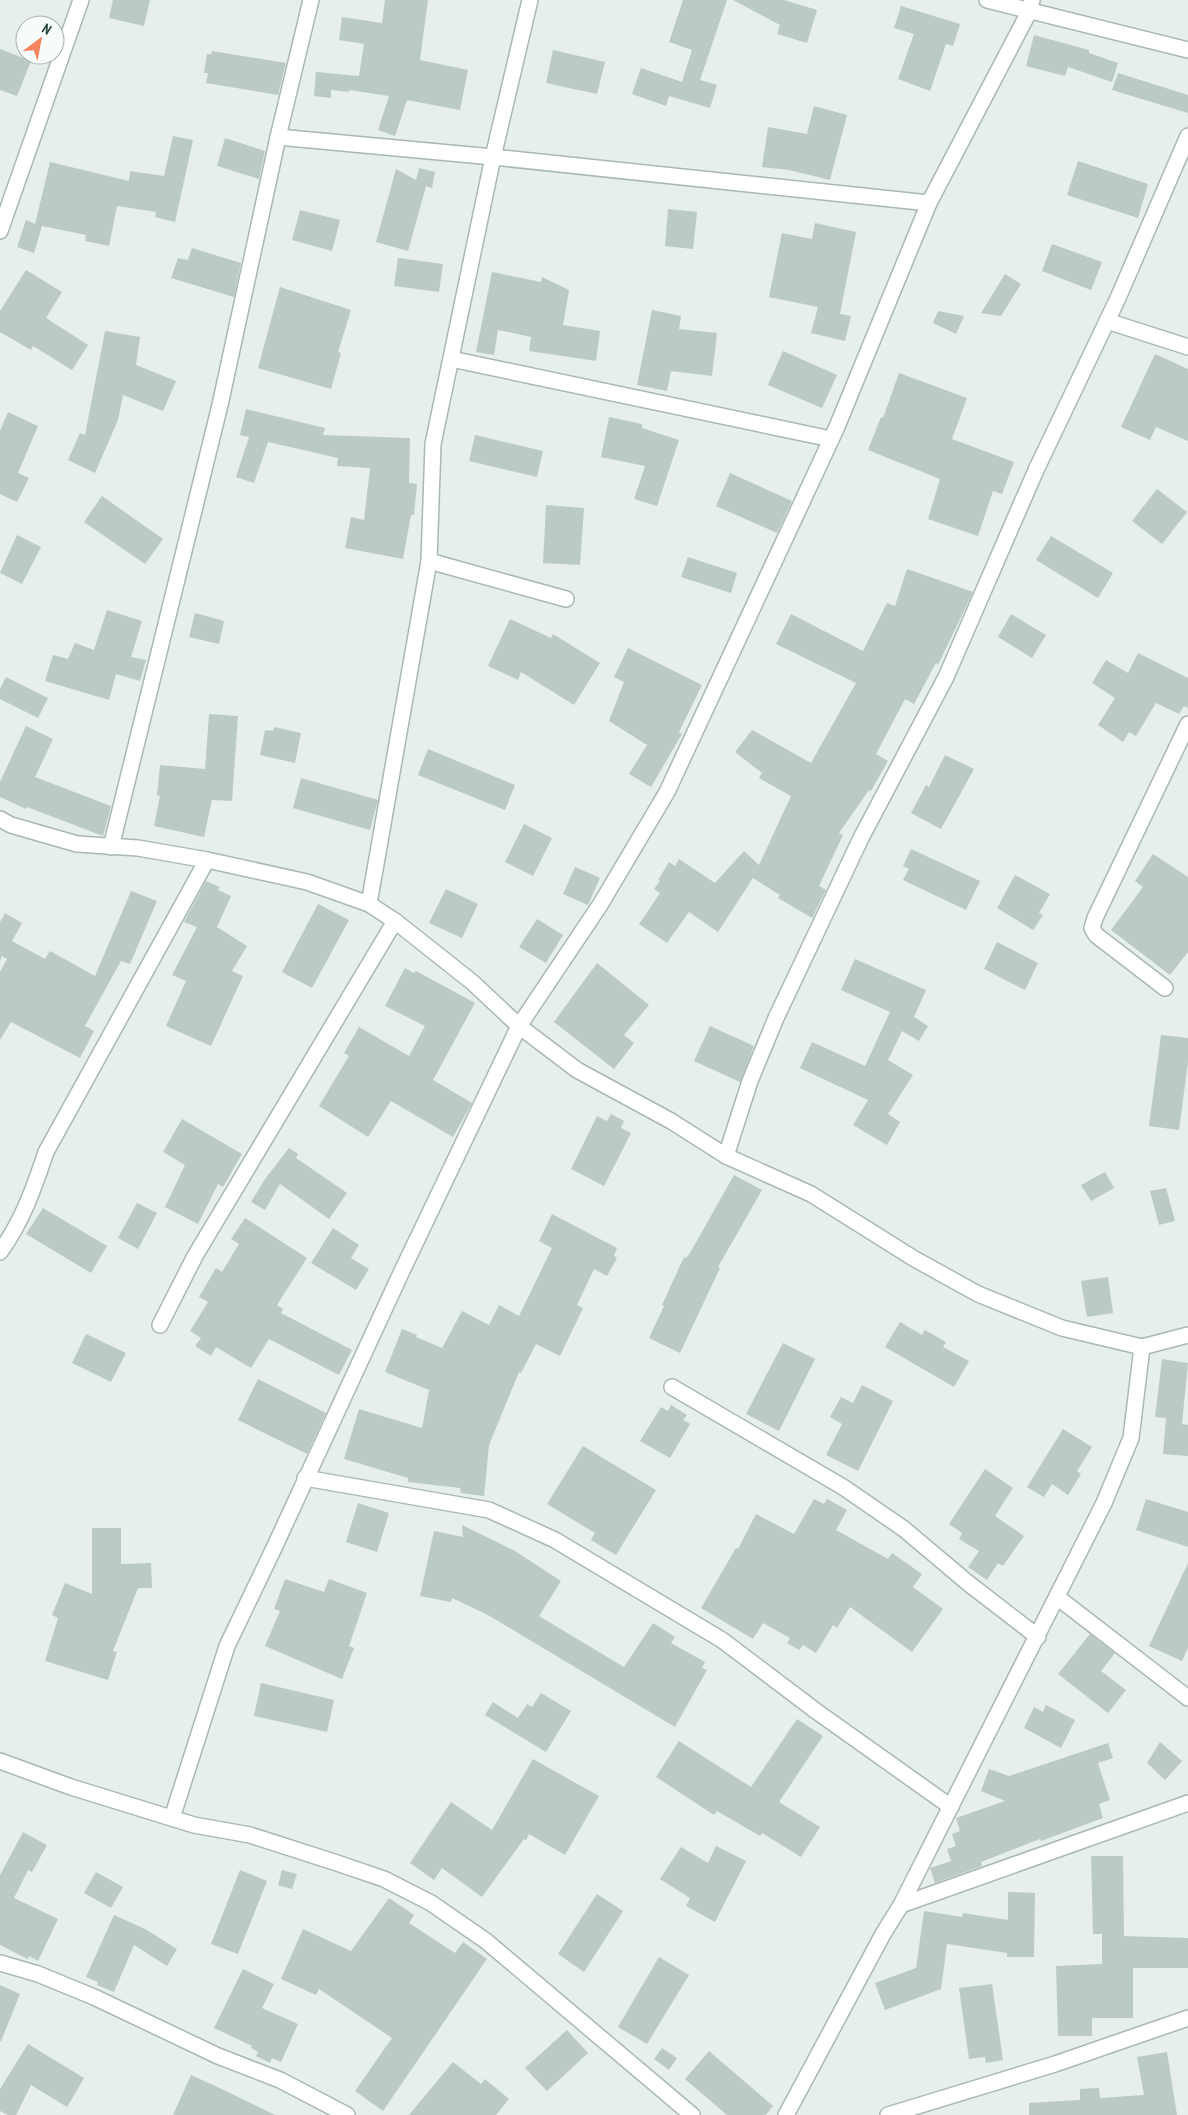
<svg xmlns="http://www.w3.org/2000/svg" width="1188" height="2115" viewBox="0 0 1188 2115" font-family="'PT Sans Narrow',sans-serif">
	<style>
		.building { fill: #bbcac4 }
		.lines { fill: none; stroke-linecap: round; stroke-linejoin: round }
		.minor-casing { stroke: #a8b8b2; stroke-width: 18 }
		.minor { stroke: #fff; stroke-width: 15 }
	</style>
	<rect width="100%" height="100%" fill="#e6efeb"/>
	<g class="building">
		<polygon points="113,0 150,0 144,26 109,18"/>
		<polygon points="385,0 428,0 420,60 468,70 460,110 407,100 395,136 378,130 389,96 349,90 349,92 331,90 331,98 314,96 316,72 359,76 364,44 339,40 342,17 382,23"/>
		<polygon points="683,0 727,0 700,80 717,85 710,108 669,96 666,106 632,94 641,68 682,82 692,50 669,42"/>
		<polygon points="733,0 784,0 817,10 807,43 777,34 780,25"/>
		<polygon points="901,6 960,24 953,46 946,44 930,91 898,79 914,34 894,28"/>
		<polygon points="1034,35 1089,50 1089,53 1118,63 1112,82 1068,67 1065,76 1026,66"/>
		<polygon points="0,49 31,61 17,96 0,90"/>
		<polygon points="553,50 605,62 597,94 546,83"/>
		<polygon points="212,51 286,63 278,95 206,83 208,73 204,73 207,54 211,54"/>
		<polygon points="1118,73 1188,95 1188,113 1112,90"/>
		<polygon points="814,106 847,115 830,180 789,170 762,167 768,127 807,134"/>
		<polygon points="173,136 193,140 175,222 155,217 156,212 117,206 109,246 85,241 86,235 42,226 34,253 17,247 26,220 35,224 50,162 129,181 130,171 164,176"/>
		<polygon points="225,138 265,151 259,179 217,166"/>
		<polygon points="1078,161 1148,184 1138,218 1067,195"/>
		<polygon points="419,168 435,172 432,188 426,186 408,251 376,242 396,169 416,180"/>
		<polygon points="668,209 697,212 693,249 665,246"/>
		<polygon points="300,210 340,220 332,251 292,240"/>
		<polygon points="815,223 856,232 840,314 851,316 845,341 811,333 818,307 769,297 782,233 812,239"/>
		<polygon points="1052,244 1102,262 1091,290 1042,271"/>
		<polygon points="192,248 241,263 234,297 171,278 178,258 188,260"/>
		<polygon points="398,258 443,264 439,292 394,286"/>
		<polygon points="26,270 62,292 46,318 88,345 72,370 33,346 31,350 0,332 0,311"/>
		<polygon points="492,272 541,282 542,277 569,290 563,325 600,331 596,361 529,351 531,337 498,330 494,355 476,352"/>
		<polygon points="1005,274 1021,284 1001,316 981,313"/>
		<polygon points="280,287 351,310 338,352 341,353 331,389 258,368"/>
		<polygon points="652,310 681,316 679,329 717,333 712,376 671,371 667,391 637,385"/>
		<polygon points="938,311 964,316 956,334 933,323"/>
		<polygon points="105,331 140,337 136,365 176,381 163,411 123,395 118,420 95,473 68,460 80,433 85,435"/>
		<polygon points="783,351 837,375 822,408 768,385"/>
		<polygon points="1155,354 1188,369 1188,441 1156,427 1150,440 1121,427"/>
		<polygon points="899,373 967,398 952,439 1014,462 1002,494 993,491 978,536 928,519 940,479 868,450 881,417 883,418"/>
		<polygon points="246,409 325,428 323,435 410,438 409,483 417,484 414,515 411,515 403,559 345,548 351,517 364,520 370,468 337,466 338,458 268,442 254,483 236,477 249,437 240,435"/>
		<polygon points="8,412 38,426 18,473 29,478 17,502 0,494 0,431"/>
		<polygon points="609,417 642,424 642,428 679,440 657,506 634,499 645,466 601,457"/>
		<polygon points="475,435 543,451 537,477 469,461"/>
		<polygon points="730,473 792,501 777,533 716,506"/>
		<polygon points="1157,489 1187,512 1162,544 1132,521"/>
		<polygon points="102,496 163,539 145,564 84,522"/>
		<polygon points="546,505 584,508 580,565 543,563"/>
		<polygon points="17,535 41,547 22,584 0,573"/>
		<polygon points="1051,536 1113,573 1098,598 1036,560"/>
		<polygon points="688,557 737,573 731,593 681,577"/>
		<polygon points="907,569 973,592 938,665 936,663 914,704 905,699 876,754 888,761 871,791 869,790 839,833 843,835 819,886 826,890 812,918 778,898 780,895 753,878 718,932 689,912 667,943 639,924 660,893 654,889 660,881 658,880 669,862 675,866 679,859 715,883 744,851 759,865 791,796 759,778 762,773 735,752 752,730 811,763 856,683 776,644 791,614 863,651 887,603 895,606"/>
		<polygon points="107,610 142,621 131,657 146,660 140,681 116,674 109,700 45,681 53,655 68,659 75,643 94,650"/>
		<polygon points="195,613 224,621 219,644 189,637"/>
		<polygon points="1011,614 1046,635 1032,658 998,637"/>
		<polygon points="510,619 551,638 553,634 600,663 574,705 521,672 518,680 488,666"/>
		<polygon points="628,648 702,685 679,732 682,734 651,787 629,774 647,745 609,721 624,682 614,677"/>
		<polygon points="1138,653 1188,678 1188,708 1184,706 1179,714 1156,703 1136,736 1129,732 1123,742 1098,725 1115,698 1092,683 1106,660 1128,673"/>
		<polygon points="6,677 48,698 38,718 0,699 0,689"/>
		<polygon points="209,714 238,716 232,801 212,800 204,837 154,826 160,796 157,795 160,765 205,769"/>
		<polygon points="26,726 53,739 35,777 111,806 103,836 27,807 26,809 0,797 0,782"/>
		<polygon points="274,727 301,733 295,763 260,755 265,730 273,731"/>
		<polygon points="428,749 515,785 505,810 418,775"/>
		<polygon points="945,755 974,769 941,829 911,813 926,785 929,787"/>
		<polygon points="301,778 378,800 370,830 293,808"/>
		<polygon points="524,824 552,838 533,876 505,862"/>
		<polygon points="911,849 980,881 966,910 903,880 909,869 903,866"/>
		<polygon points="1153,854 1188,877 1188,952 1170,975 1111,930 1143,887 1135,881"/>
		<polygon points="575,867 600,878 588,905 563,894"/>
		<polygon points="1015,875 1050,894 1039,913 1043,915 1033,930 997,908"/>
		<polygon points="206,881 220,887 218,890 231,896 217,927 247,946 232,971 243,976 211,1046 166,1026 186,981 172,975 197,927 184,922"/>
		<polygon points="446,889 478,904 462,938 429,923"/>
		<polygon points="131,891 157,901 130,964 121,961 85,1026 94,1031 80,1058 11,1022 0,1040 0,972 7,959 2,956 0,961 0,922 5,913 22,923 12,941 45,959 50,951 95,976"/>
		<polygon points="318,904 349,920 312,988 282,972"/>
		<polygon points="537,919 563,935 546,963 519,947"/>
		<polygon points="997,942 1038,963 1025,990 984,969"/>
		<polygon points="855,959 926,990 914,1017 928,1026 919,1041 902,1031 888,1060 913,1075 888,1114 900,1122 887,1145 853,1125 868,1100 800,1068 812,1042 865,1066 890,1012 841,990"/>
		<polygon points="597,963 649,1005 624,1035 634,1043 614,1069 554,1022"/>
		<polygon points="405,968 414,973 416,971 475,1003 433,1080 472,1103 453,1137 391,1101 368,1137 319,1106 349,1056 344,1053 359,1027 409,1056 425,1026 385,1006"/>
		<polygon points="710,1026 754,1046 740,1082 694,1061"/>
		<polygon points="1161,1035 1188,1038 1188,1062 1179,1130 1149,1126"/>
		<polygon points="611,1114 624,1121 621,1128 631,1133 604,1186 571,1169 597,1116 607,1121"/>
		<polygon points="182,1119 242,1154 223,1187 218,1184 198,1224 165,1207 185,1165 163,1152"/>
		<polygon points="289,1148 298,1154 296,1158 347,1193 329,1219 280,1184 265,1210 251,1202 265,1179"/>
		<polygon points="1105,1172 1114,1188 1091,1201 1081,1185"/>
		<polygon points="734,1175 762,1190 718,1267 720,1268 680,1353 649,1338 664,1306 662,1305 684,1257 686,1258 690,1253"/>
		<polygon points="1166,1188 1175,1221 1159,1225 1150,1191"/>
		<polygon points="137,1203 157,1213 138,1249 118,1238"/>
		<polygon points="43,1208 107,1246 91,1273 26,1234"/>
		<polygon points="552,1214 617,1248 614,1256 617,1258 607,1276 594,1269 577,1305 583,1308 560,1356 536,1344 521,1373 519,1372 489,1445 484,1496 461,1493 460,1488 408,1482 408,1478 344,1459 359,1409 422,1428 429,1390 385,1372 402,1329 417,1335 416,1337 442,1348 462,1311 489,1325 499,1305 519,1316 552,1248 539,1241"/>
		<polygon points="245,1218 307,1258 277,1305 283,1309 281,1313 352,1350 339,1375 269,1339 251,1368 216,1347 211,1356 195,1346 201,1338 190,1331 208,1302 199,1297 216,1268 222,1272 239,1244 231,1239"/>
		<polygon points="333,1228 359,1245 351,1258 369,1269 356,1290 311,1263"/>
		<polygon points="1108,1277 1113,1313 1087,1317 1081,1281"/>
		<polygon points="900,1322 922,1335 925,1330 946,1342 943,1347 969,1361 954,1387 885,1347"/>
		<polygon points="86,1334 126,1353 111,1382 72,1363"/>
		<polygon points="783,1343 815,1359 779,1431 746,1414"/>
		<polygon points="1162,1359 1188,1363 1182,1424 1188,1425 1188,1456 1163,1454 1166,1418 1155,1417"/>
		<polygon points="258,1379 326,1413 307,1454 238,1420"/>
		<polygon points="862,1385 893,1401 858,1471 826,1455 842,1424 830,1417 841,1397 853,1403"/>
		<polygon points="671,1405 687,1415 683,1420 690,1424 670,1458 640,1441 661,1407 668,1411"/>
		<polygon points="1063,1429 1092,1447 1077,1471 1081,1474 1068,1495 1052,1484 1044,1497 1027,1487"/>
		<polygon points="583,1446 656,1490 616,1555 591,1540 595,1533 547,1504"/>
		<polygon points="985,1469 1013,1488 995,1516 1024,1536 1003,1566 998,1563 987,1580 968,1567 979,1551 959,1539 962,1533 949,1524"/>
		<polygon points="814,1499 824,1504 827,1499 847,1510 836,1530 888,1559 892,1553 922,1574 913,1587 943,1609 912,1652 850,1607 837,1628 833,1625 816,1653 803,1645 799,1650 787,1643 790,1638 763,1623 753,1639 701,1608 736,1548 738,1549 756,1514 794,1534"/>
		<polygon points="1146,1499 1188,1512 1188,1547 1136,1530"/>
		<polygon points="358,1503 389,1513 377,1552 346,1542"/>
		<polygon points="462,1525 515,1551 561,1581 539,1616 624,1667 653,1623 675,1637 671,1643 705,1662 702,1668 707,1670 675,1727 488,1615 452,1598 451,1602 420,1596 434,1531 463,1537"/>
		<polygon points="92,1528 121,1528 121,1564 151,1563 152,1588 138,1588 113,1651 117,1652 108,1680 45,1661 58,1618 52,1615 65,1583 92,1594"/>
		<polygon points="1188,1563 1188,1648 1182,1661 1149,1646"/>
		<polygon points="285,1579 324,1592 329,1579 367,1593 349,1646 354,1648 342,1679 265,1646 280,1611 274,1609"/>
		<polygon points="1090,1634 1115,1653 1101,1671 1126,1690 1108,1713 1058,1674"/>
		<polygon points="261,1683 334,1700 327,1732 254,1716"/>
		<polygon points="541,1693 571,1711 546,1752 485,1715 493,1702 518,1718 527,1704 532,1707"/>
		<polygon points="1046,1705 1075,1720 1061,1748 1024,1728 1034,1707 1043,1712"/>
		<polygon points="797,1719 823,1736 779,1802 820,1827 801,1857 762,1833 760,1836 717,1811 714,1815 656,1777 679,1741 751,1787"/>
		<polygon points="1160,1742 1182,1761 1165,1780 1147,1763"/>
		<polygon points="1108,1743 1113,1758 1098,1763 1110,1800 1099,1804 1103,1818 1041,1841 1040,1839 981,1862 982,1866 935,1883 930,1868 951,1861 947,1849 956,1846 952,1834 960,1831 956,1818 1005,1801 981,1791 989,1769 1009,1776"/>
		<polygon points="533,1759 599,1796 565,1855 529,1834 526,1840 524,1839 482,1897 442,1868 434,1880 410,1863 451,1802 492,1830"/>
		<polygon points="23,1832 47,1845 32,1872 28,1870 14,1898 58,1919 38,1961 29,1956 28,1959 0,1945 0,1875"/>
		<polygon points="716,1846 746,1861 715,1922 686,1906 690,1898 660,1879 681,1847 708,1863"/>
		<polygon points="1091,1856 1123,1856 1124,1936 1188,1938 1188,1968 1133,1968 1133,2018 1092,2018 1092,2036 1058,2036 1056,1966 1102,1964 1102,1934 1093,1934"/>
		<polygon points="240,1870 267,1881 238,1954 211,1944"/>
		<polygon points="282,1870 297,1874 292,1889 278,1885"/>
		<polygon points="96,1872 123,1887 111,1908 84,1893"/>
		<polygon points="1008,1892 1035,1893 1034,1957 1007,1957 1007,1953 947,1944 941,1989 885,2010 875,1983 916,1968 924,1911 962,1917 963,1913 1008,1920"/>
		<polygon points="597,1894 623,1911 584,1972 558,1954"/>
		<polygon points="389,1898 414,1915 409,1923 455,1953 463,1942 487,1959 383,2111 355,2091 392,2038 319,1989 316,1995 281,1979 303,1929 351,1951"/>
		<polygon points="114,1915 145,1929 177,1949 167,1966 134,1945 114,1992 97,1985 98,1982 86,1977"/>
		<polygon points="659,1957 689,1975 647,2044 618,2027"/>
		<polygon points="243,1969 274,1984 262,2008 298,2024 281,2062 272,2058 270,2063 256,2056 258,2052 251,2048 252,2046 214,2028"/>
		<polygon points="992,1984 1003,2060 986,2063 985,2057 969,2059 959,1988"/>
		<polygon points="0,1985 20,1994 1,2041 0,2041"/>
		<polygon points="567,2030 588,2053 547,2091 525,2068"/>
		<polygon points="28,2044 84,2078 67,2107 31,2085 16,2115 8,2115 0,2111 0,2089"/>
		<polygon points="662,2048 677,2058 669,2070 654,2059"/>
		<polygon points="709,2051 773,2106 766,2115 727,2115 685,2079"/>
		<polygon points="1167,2052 1177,2115 1029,2115 1029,2103 1080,2100 1080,2089 1099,2088 1100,2098 1144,2095 1137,2057"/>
		<polygon points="453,2062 481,2084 485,2079 509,2099 496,2115 409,2115"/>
		<polygon points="191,2075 226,2091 275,2115 173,2115"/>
	</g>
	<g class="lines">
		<defs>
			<g id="minor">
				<polyline points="987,0 1188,50"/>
				<polyline points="278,137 493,157 929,203"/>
				<polyline points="0,231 81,0"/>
				<polyline points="1107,321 1188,347"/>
				<polyline points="451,359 831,439"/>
				<polyline points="429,561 566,599"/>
				<polyline points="0,819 11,825 77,844 138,848 207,860 307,882 369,904 395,921 472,982 519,1026 577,1070 671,1121 726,1156 811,1194 913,1258 978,1294 1062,1328 1142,1347"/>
				<polyline points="111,847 220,405 278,137 311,0"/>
				<polyline points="369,904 429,561 433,444 493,157 530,0"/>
				<polyline points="1165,988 1096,935 1092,928 1095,918 1188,724"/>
				<polyline points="726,1156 750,1081 776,1018 861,838 946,677 1036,470 1118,298 1188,136"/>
				<path d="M 0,1252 C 22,1222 34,1188 46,1152 L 207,860"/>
				<polyline points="160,1325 195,1256 395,921"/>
				<polyline points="672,1387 843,1487 904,1529 968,1583 1038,1637"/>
				<polyline points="305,1478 489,1510 555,1540 722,1640 816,1711 951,1807"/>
				<polyline points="1057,1597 1188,1698"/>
				<polyline points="0,1761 71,1787 194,1825 250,1835 334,1862 384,1879 431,1903 486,1941 692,2115"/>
				<polyline points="172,1818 227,1646 274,1548 401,1273 519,1026 600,905 667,792 836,429 929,203 1029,12 1032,0"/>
				<polyline points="901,1905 1104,1503 1131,1438 1142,1347 1188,1335"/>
				<polyline points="0,1963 38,1974 94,1997 218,2056 280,2080 347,2115"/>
				<polyline points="786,2115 883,1934 901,1905 1188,1803"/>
				<polyline points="888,2115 1055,2064 1188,2018"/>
			</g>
		</defs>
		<use href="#minor" class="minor-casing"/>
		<use href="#minor" class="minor"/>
	</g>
	<g transform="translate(40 40) rotate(32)"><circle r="24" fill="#f7fbf9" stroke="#a3b1ad"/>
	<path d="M0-4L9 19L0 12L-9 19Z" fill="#f4845f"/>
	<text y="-8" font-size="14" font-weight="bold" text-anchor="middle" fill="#24423a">N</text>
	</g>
</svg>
